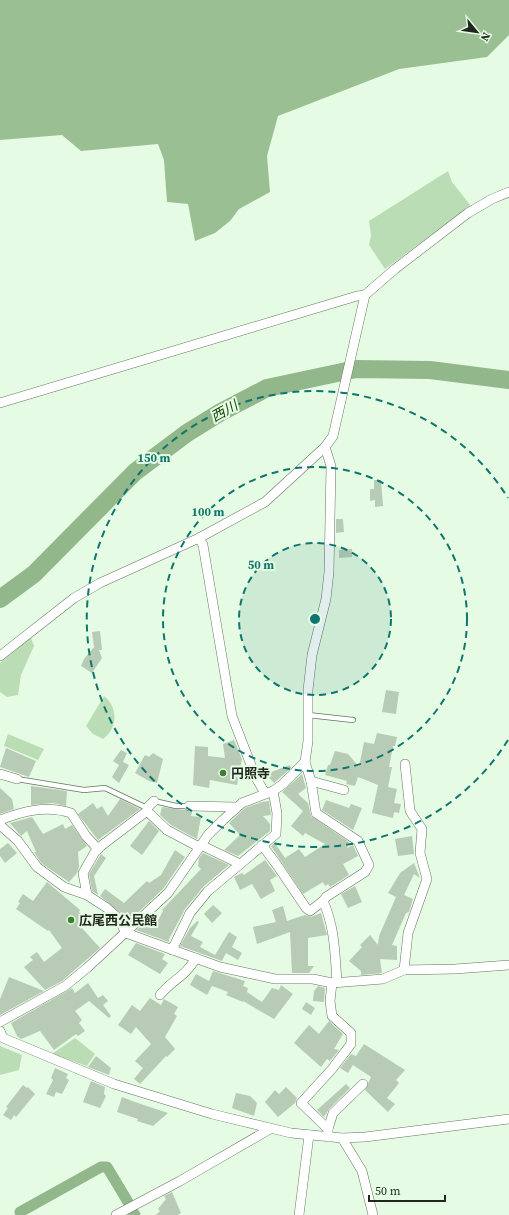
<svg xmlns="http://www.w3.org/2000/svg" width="509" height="1215" viewBox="0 0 509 1215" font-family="'Source Serif 4','Noto Sans JP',serif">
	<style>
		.green { fill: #bbddb5 }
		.forest { fill: #99bf93 }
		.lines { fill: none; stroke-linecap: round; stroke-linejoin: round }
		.canal { stroke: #92b78b; stroke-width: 11 }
		.river { stroke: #92b78b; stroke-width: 18 }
		.building { fill: #b8ccb5 }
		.service-casing { stroke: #647661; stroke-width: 6 }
		.minor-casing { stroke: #647661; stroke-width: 10 }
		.service { stroke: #fff; stroke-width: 4.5 }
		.minor { stroke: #fff; stroke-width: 9 }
		.ring { fill: none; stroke: #0f766e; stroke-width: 2; stroke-dasharray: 7 5 }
		.poi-dot { fill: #37822b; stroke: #e6fbe3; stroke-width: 1.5 }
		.labels { text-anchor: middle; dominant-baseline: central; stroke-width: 4; stroke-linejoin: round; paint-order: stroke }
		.poi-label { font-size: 13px; font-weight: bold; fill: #1f271e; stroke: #e6fbe3; text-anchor: start }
		.water-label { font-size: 14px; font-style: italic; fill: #17490e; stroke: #e6fbe3 }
		.centre { fill: #0f766e; stroke: #e6fbe3; stroke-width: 2 }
		.ring-label { font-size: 12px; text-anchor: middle; font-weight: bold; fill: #0f766e; stroke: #e6fbe3; stroke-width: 4; stroke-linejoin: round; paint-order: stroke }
	</style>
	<rect width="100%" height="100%" fill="#e6fbe3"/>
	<g class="green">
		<polygon points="448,171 452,182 471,206 385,269 369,245 371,236 369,221"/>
		<polygon points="31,638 34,646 21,675 18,695 7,697 0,692 0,663"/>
		<path d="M 104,696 C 118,707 118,728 103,739 L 93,734 L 86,726 Z"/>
		<polygon points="8,734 44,749 38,760 4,746"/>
		<polygon points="75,1038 95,1054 87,1066 52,1054"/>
		<polygon points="0,1046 22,1055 19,1070 0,1075"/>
	</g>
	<polygon class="forest" points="0,0 509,0 509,35 487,57 399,69 278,116 267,156 270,192 239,209 230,221 215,233 195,241 188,204 167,202 164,160 158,144 81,151 62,135 0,140"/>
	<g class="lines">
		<g class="canal">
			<polyline points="20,1212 101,1167 107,1167 128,1202"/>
			<polyline points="133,1212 135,1215"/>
		</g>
		<polyline class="river" points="0,599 34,574 135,472 187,433 221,412 267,388 356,369 430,370 509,380"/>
	</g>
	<g class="building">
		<polygon points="374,480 381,480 383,506 375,507 375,500 370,501 370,489 374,489"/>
		<polygon points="336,519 343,519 344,532 336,533"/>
		<polygon points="352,549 352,557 339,558 339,550"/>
		<polygon points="100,631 102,650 99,650 102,658 92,673 81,666 84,659 94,647 92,632"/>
		<polygon points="386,690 399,692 396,714 382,712"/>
		<polygon points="377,733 397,737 395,746 393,746 389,767 392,767 388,787 397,789 394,803 401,804 399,813 394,812 393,818 372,813 378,785 358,777 355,786 346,784 347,781 325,775 328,765 330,765 335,751 348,754 359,767 364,742 374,744"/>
		<polygon points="234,740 242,759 237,785 210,780 209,788 193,785 195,746 208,747 208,756 225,758 223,744"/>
		<polygon points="6,748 36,761 29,777 0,767"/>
		<polygon points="121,750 127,753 123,762 129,765 119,783 112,777 119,765 113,761"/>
		<polygon points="153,753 163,759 157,783 149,781 135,773 145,755 149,757"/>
		<polygon points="290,765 291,768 274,783 266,774"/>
		<polygon points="302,774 306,788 298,794 308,803 311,816 349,842 347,848 353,845 358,856 343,864 349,875 330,887 328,884 325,886 323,882 303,894 271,846 275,843 285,858 299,849 305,857 325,844 305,833 303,836 291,826 303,811 282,792"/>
		<polygon points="31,786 67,791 66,806 53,803 31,805"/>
		<polygon points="0,788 12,799 14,809 0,814"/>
		<polygon points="120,799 140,809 98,840 78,814 93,803 97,809 102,806 108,816"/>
		<polygon points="326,800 349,808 351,804 362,808 353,830 322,810"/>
		<polygon points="269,801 271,815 263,816 270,824 270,831 238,856 224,850 240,835 229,823 245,808 262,802"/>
		<polygon points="162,807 185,810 192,812 191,816 201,817 197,839 171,825 160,815"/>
		<polygon points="32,817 43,834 63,824 65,829 72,825 87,846 78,852 79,867 77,873 69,882 41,863 34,852 36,852 27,831 21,836 10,823"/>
		<polygon points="149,821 159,831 142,855 130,846"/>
		<polygon points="412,836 414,854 398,856 395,839"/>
		<polygon points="8,843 17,853 5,863 0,856 0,849"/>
		<polygon points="175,850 185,857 163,889 128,922 122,914 100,896 105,889 124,903 147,881 149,883 161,875"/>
		<polygon points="203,853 229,865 204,886 185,909 169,939 169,942 136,930 143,925 154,928 163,911 162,910 201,869 198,866 199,858"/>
		<polygon points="101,854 106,858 94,876 98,895 92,891 89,874"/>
		<polygon points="265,860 277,876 270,880 275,891 261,899 252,884 240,890 234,877 242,873 244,875"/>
		<polygon points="414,863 420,878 414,874 404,895 413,899 409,912 406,913 392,945 397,946 397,960 380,959 382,973 361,975 361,971 349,961 362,947 360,945 370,935 378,945 379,936 396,897 388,893 400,873"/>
		<polygon points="47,882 80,910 79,912 88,920 81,927 100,948 62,981 45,990 24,967 33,960 30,957 37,952 44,962 62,948 49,930 48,931 16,909 20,903 18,902 23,894 33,901"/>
		<polygon points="355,886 362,902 348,908 341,894"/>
		<polygon points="213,905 222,913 212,923 204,914"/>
		<polygon points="283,906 287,921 305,915 311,917 321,913 327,935 308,938 308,966 314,966 309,973 292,973 290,932 257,944 253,927 276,922 272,910"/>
		<polygon points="197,921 199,922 191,936 203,942 200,947 215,955 229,932 237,937 232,947 242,953 238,960 226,953 222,961 180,946 190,928"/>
		<polygon points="136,943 165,954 162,959 168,963 160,974 128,955"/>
		<polygon points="213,971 245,981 243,986 248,988 247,992 262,1002 272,988 279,990 281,985 293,994 274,1019 243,1001 243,1002 226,995 228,992 212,986 207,995 190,985 196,974 209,981"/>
		<polygon points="9,977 44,991 0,1015 0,999"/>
		<polygon points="88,983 98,998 103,995 108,1001 103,1005 111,1016 109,1018 89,1001 75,1011 82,1020 79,1023 85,1031 78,1036 76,1034 54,1050 40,1031 21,1039 17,1036 11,1023 72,988 75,993"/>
		<polygon points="318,986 325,988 324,1002 313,1001 314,991"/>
		<polygon points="150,998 161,1005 164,999 178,1007 174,1014 177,1016 165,1037 175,1049 167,1057 166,1056 140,1084 134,1079 143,1068 135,1061 151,1044 136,1027 131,1034 118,1025 132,1005 140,1011"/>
		<polygon points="306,1002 315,1008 311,1015 302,1009"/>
		<polygon points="329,1021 343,1034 334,1049 339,1050 330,1061 327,1059 321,1067 294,1043 309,1025 319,1034"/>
		<polygon points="364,1044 405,1070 396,1080 399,1083 387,1098 395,1104 388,1112 365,1090 371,1077 353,1065 348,1073 340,1068 351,1054 356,1056"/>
		<polygon points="96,1056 111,1068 109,1075 88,1067"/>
		<polygon points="55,1068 68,1074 66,1078 69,1080 62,1094 56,1092 54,1097 46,1094 53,1080 51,1078"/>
		<polygon points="91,1081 105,1087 104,1094 106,1096 100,1108 83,1102"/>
		<polygon points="346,1084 350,1088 329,1109 324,1117 317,1110"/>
		<polygon points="23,1085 27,1088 28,1087 35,1094 16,1117 14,1115 11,1120 3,1115 8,1108 6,1107"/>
		<polygon points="286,1087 297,1098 295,1103 278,1117 265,1102 275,1090 279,1094"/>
		<polygon points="236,1093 250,1096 257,1103 254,1116 232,1108"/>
		<polygon points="122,1097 132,1101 168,1113 153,1126 137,1121 138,1119 117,1112"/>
		<polygon points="172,1192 181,1213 178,1215 156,1215 160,1211 158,1209 166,1199 164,1196"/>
	</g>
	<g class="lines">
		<defs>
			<g id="service">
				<polyline points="308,715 353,720"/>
				<polyline points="17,779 84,790 105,788 147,808"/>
				<polyline points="154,801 176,806 189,806"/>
			</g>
			<g id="minor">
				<polyline points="0,403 357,296 365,295 395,269 468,213 492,199 509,192"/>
				<polyline points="199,538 203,545 232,716 256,778 265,793"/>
				<polyline points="0,656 74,598 100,583 199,538 265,502 325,447 333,436 365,295"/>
				<path d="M 305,762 L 311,781 L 316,813 L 358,841 L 369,865 L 365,872 L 326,897 L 323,901 C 335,927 335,955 337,982"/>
				<polyline points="0,774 17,779"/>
				<polyline points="311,781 344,790"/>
				<polyline points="189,806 236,807"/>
				<polyline points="147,811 167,830 199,847"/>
				<path d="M 0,820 C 24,811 46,805 71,813 L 86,836 L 98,849"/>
				<polyline points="0,825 18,841 37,867 64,887 87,895 107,908 118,918 126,933 220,967 275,979 313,979 332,983 383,979 404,970 455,969 509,965"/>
				<polyline points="201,845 240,864"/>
				<polyline points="262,845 277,865 306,908 310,911 323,901"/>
				<polyline points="87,895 83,873 95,852 101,846 147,811 147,808 154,801"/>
				<polyline points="172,950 190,913 208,891 276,834 277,813 273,791"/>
				<polyline points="404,970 408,933 427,879 420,853 422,829 410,811 405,764"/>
				<path d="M 160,995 C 172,980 185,977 196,958"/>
				<polyline points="0,1022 65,986 87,968 168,893 208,835 223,820 242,803 273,791 283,784 305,762 308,741 308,690 312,655 326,599 329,572 331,466 325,447"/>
				<polyline points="0,1031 3,1038 114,1084 212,1114 291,1133 342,1138 365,1137 509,1119"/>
				<polyline points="328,1129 333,1113 363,1084"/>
				<polyline points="328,1137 328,1129 301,1103 332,1069 351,1044 351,1033 332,1016 330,1001 332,983"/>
				<polyline points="342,1138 362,1171 373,1215"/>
				<polyline points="116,1215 180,1181 270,1129"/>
				<polyline points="299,1215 309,1135"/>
			</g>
		</defs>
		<use href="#service" class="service-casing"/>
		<use href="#minor" class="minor-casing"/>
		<use href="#service" class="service"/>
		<use href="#minor" class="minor"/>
	</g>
	<circle cx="315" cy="619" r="76" fill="#0f766e" fill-opacity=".12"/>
	<g class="ring">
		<circle cx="315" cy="619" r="76"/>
		<circle cx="315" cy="619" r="152"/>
		<path d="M508 740A228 228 0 1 1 508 498"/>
	</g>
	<g class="poi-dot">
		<circle cx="223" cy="773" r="4"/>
		<circle cx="71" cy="920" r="4"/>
	</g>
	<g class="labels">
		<g class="poi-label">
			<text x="231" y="773">円照寺</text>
			<text x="79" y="920">広尾西公民館</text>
		</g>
		<g class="water-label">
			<text transform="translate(224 411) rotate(-29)">西川</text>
		</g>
	</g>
	<circle cx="315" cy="619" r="6" class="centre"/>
	<g class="ring-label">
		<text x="154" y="462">150 m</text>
		<text x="208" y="516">100 m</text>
		<text x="261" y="569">50 m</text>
	</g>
	<g transform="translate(477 32) rotate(119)" stroke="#e6fbe3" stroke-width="3" paint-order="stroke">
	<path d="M0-3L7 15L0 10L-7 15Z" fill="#1f271e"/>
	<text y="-6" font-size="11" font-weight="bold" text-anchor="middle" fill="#1f271e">N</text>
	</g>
	<path d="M369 1195v6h76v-6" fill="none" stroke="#1f271e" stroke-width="2"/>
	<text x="375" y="1195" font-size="12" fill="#1f271e" stroke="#e6fbe3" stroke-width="3" paint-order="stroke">50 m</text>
</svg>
